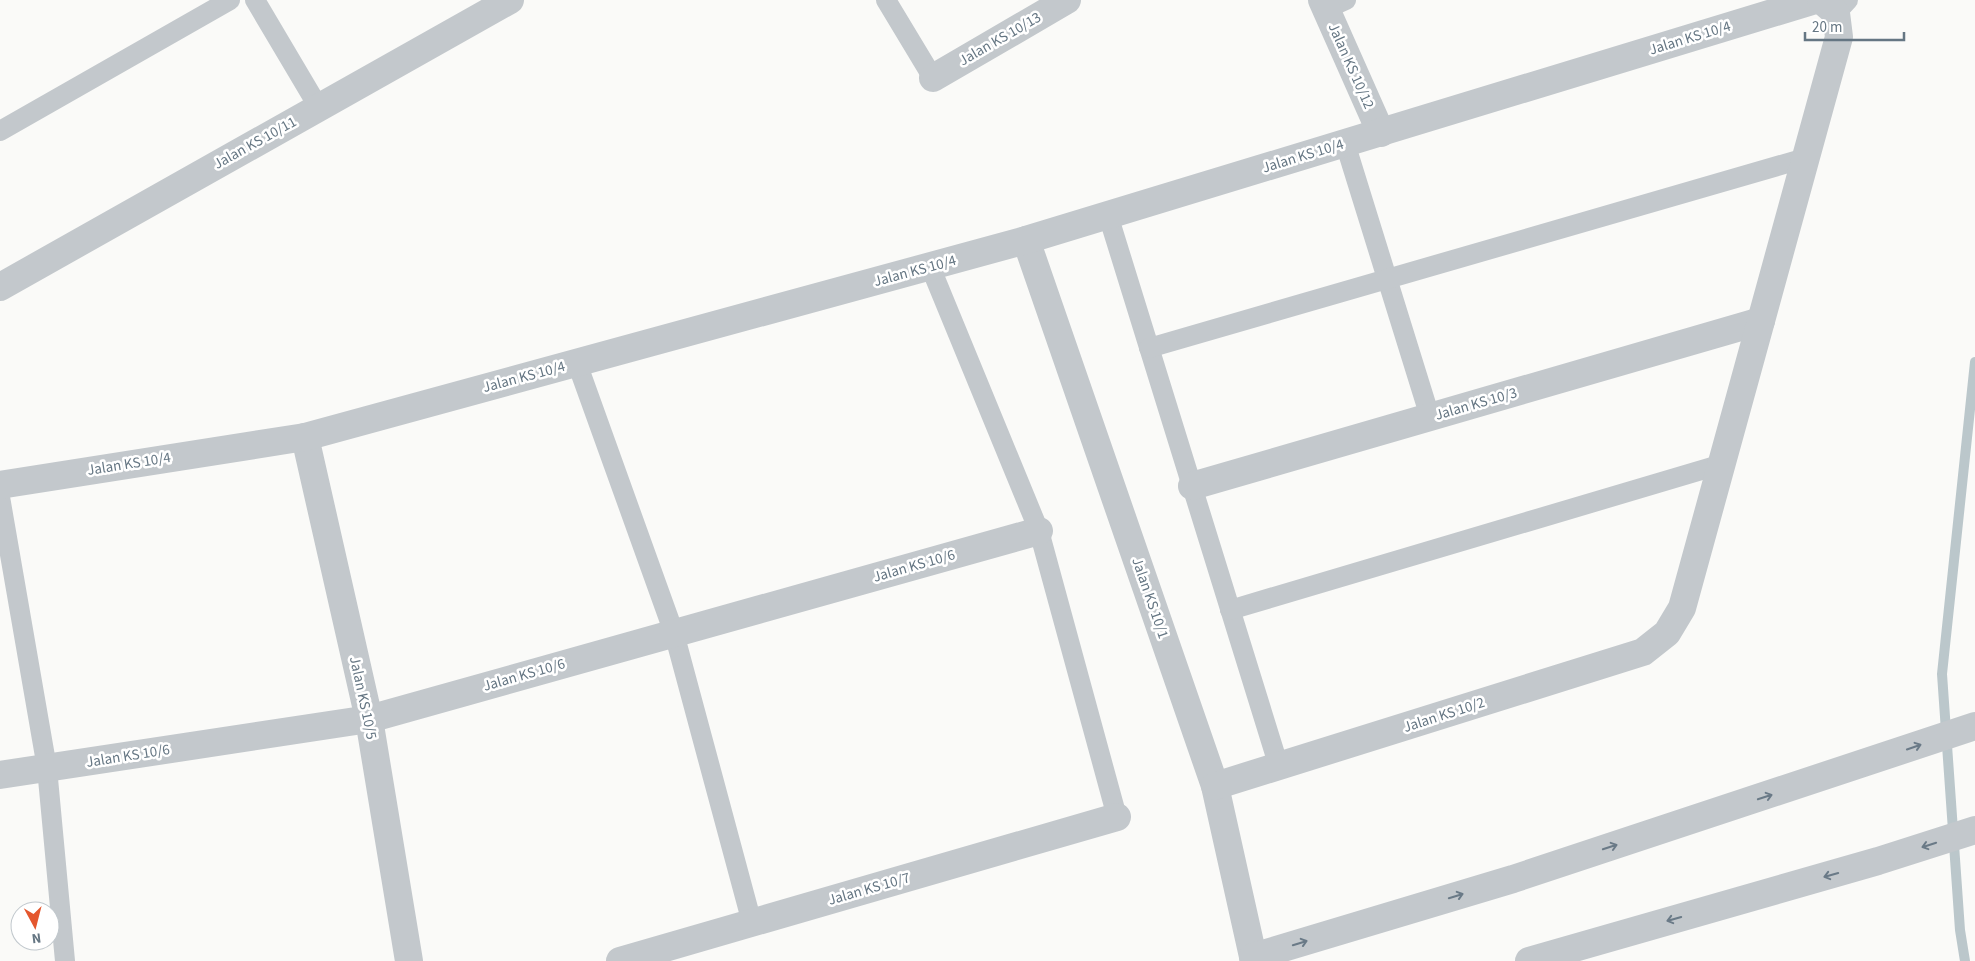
<svg xmlns="http://www.w3.org/2000/svg" width="1975" height="961" viewBox="0 0 1975 961" font-family="'Source Sans 3',sans-serif">
	<style>
		.lines { fill: none; stroke-linecap: round; stroke-linejoin: round }
		.stream { stroke: #bbc7cb; stroke-width: 10 }
		.service { stroke: #c3c8cc; stroke-width: 20 }
		.minor { stroke: #c3c8cc; stroke-width: 28 }
		.oneway { stroke: #6a7a87 }
		.labels { text-anchor: middle; dominant-baseline: central; stroke-width: 5; stroke-linejoin: round; paint-order: stroke }
		.street-label { font-size: 15px; fill: #657683; stroke: #fff }
	</style>
	<rect width="100%" height="100%" fill="#fafaf8"/>
	<g class="lines">
		<polyline class="stream" points="1965,961 1960,930 1942,674 1975,362"/>
		<g class="service">
			<polyline points="255,0 319,108"/>
			<polyline points="886,0 933,78"/>
			<polyline points="1326,9 1346,0"/>
			<polyline points="1836,13 1848,0"/>
			<polyline points="0,131 230,0"/>
			<polyline points="1345,143 1430,417"/>
			<polyline points="1108,215 1279,767"/>
			<polyline points="930,266 1039,531 1117,817"/>
			<polyline points="1149,348 1805,158"/>
			<polyline points="577,363 674,633 752,923"/>
			<polyline points="0,497 47,768 65,961"/>
			<polyline points="1230,610 1722,464"/>
		</g>
		<g class="minor">
			<polyline points="1322,0 1381,133"/>
			<polyline points="933,78 1067,0"/>
			<polyline points="1026,240 1215,786 1254,961"/>
			<polyline points="0,287 510,0"/>
			<polyline points="305,437 369,719 409,961"/>
			<polyline points="0,485 305,437 1026,240 1815,0"/>
			<polyline points="1192,486 1761,321"/>
			<polyline points="0,775 369,719 1039,531"/>
			<polyline points="1215,786 1643,652 1667,633 1682,608 1839,37 1836,13 1821,0"/>
			<polyline points="1253,957 1513,879 1975,726"/>
			<polyline points="620,961 1117,817"/>
			<polyline points="1529,961 1878,861 1975,830"/>
		</g>
	</g>
	<defs><path id="oneway-shaft" d="M-6 0H5M1.5-3L5.5 0L1.5 3" fill="none" stroke-width="1.6" stroke-linecap="round" stroke-linejoin="round" transform="scale(1.25)"/></defs>
	<g class="oneway">
		<use href="#oneway-shaft" transform="translate(1914 747) rotate(-19)"/>
		<use href="#oneway-shaft" transform="translate(1765 797) rotate(-18)"/>
		<use href="#oneway-shaft" transform="translate(1929 845) rotate(162)"/>
		<use href="#oneway-shaft" transform="translate(1610 847) rotate(-18)"/>
		<use href="#oneway-shaft" transform="translate(1831 875) rotate(164)"/>
		<use href="#oneway-shaft" transform="translate(1456 896) rotate(-17)"/>
		<use href="#oneway-shaft" transform="translate(1674 919) rotate(164)"/>
		<use href="#oneway-shaft" transform="translate(1300 943) rotate(-17)"/>
	</g>
	<g class="labels">
		<g class="street-label">
			<text transform="translate(1690 38) rotate(-17)">Jalan KS 10/4</text>
			<text transform="translate(1000 39) rotate(-30)">Jalan KS 10/13</text>
			<text transform="translate(1351 66) rotate(66)">Jalan KS 10/12</text>
			<text transform="translate(255 143) rotate(-29)">Jalan KS 10/11</text>
			<text transform="translate(1303 156) rotate(-17)">Jalan KS 10/4</text>
			<text transform="translate(915 271) rotate(-15)">Jalan KS 10/4</text>
			<text transform="translate(524 377) rotate(-15)">Jalan KS 10/4</text>
			<text transform="translate(1476 404) rotate(-16)">Jalan KS 10/3</text>
			<text transform="translate(129 464) rotate(-9)">Jalan KS 10/4</text>
			<text transform="translate(914 566) rotate(-16)">Jalan KS 10/6</text>
			<text transform="translate(1150 598) rotate(71)">Jalan KS 10/1</text>
			<text transform="translate(524 675) rotate(-16)">Jalan KS 10/6</text>
			<text transform="translate(363 698) rotate(78)">Jalan KS 10/5</text>
			<text transform="translate(1444 715) rotate(-18)">Jalan KS 10/2</text>
			<text transform="translate(128 756) rotate(-9)">Jalan KS 10/6</text>
			<text transform="translate(869 889) rotate(-16)">Jalan KS 10/7</text>
		</g>
	</g>
	<g transform="translate(35 926) rotate(173)"><circle r="24" fill="#ffffff" stroke="#c1c8cd"/>
	<path d="M0-4L9 19L0 12L-9 19Z" fill="#e4572e"/>
	<text y="-8" font-size="14" font-weight="bold" text-anchor="middle" fill="#657683">N</text>
	</g>
	<path d="M1805 32v8h99v-8" fill="none" stroke="#657683" stroke-width="2.5"/>
	<text x="1812" y="32" font-size="15" fill="#657683" stroke="#ffffff" stroke-width="4" paint-order="stroke">20 m</text>
</svg>
